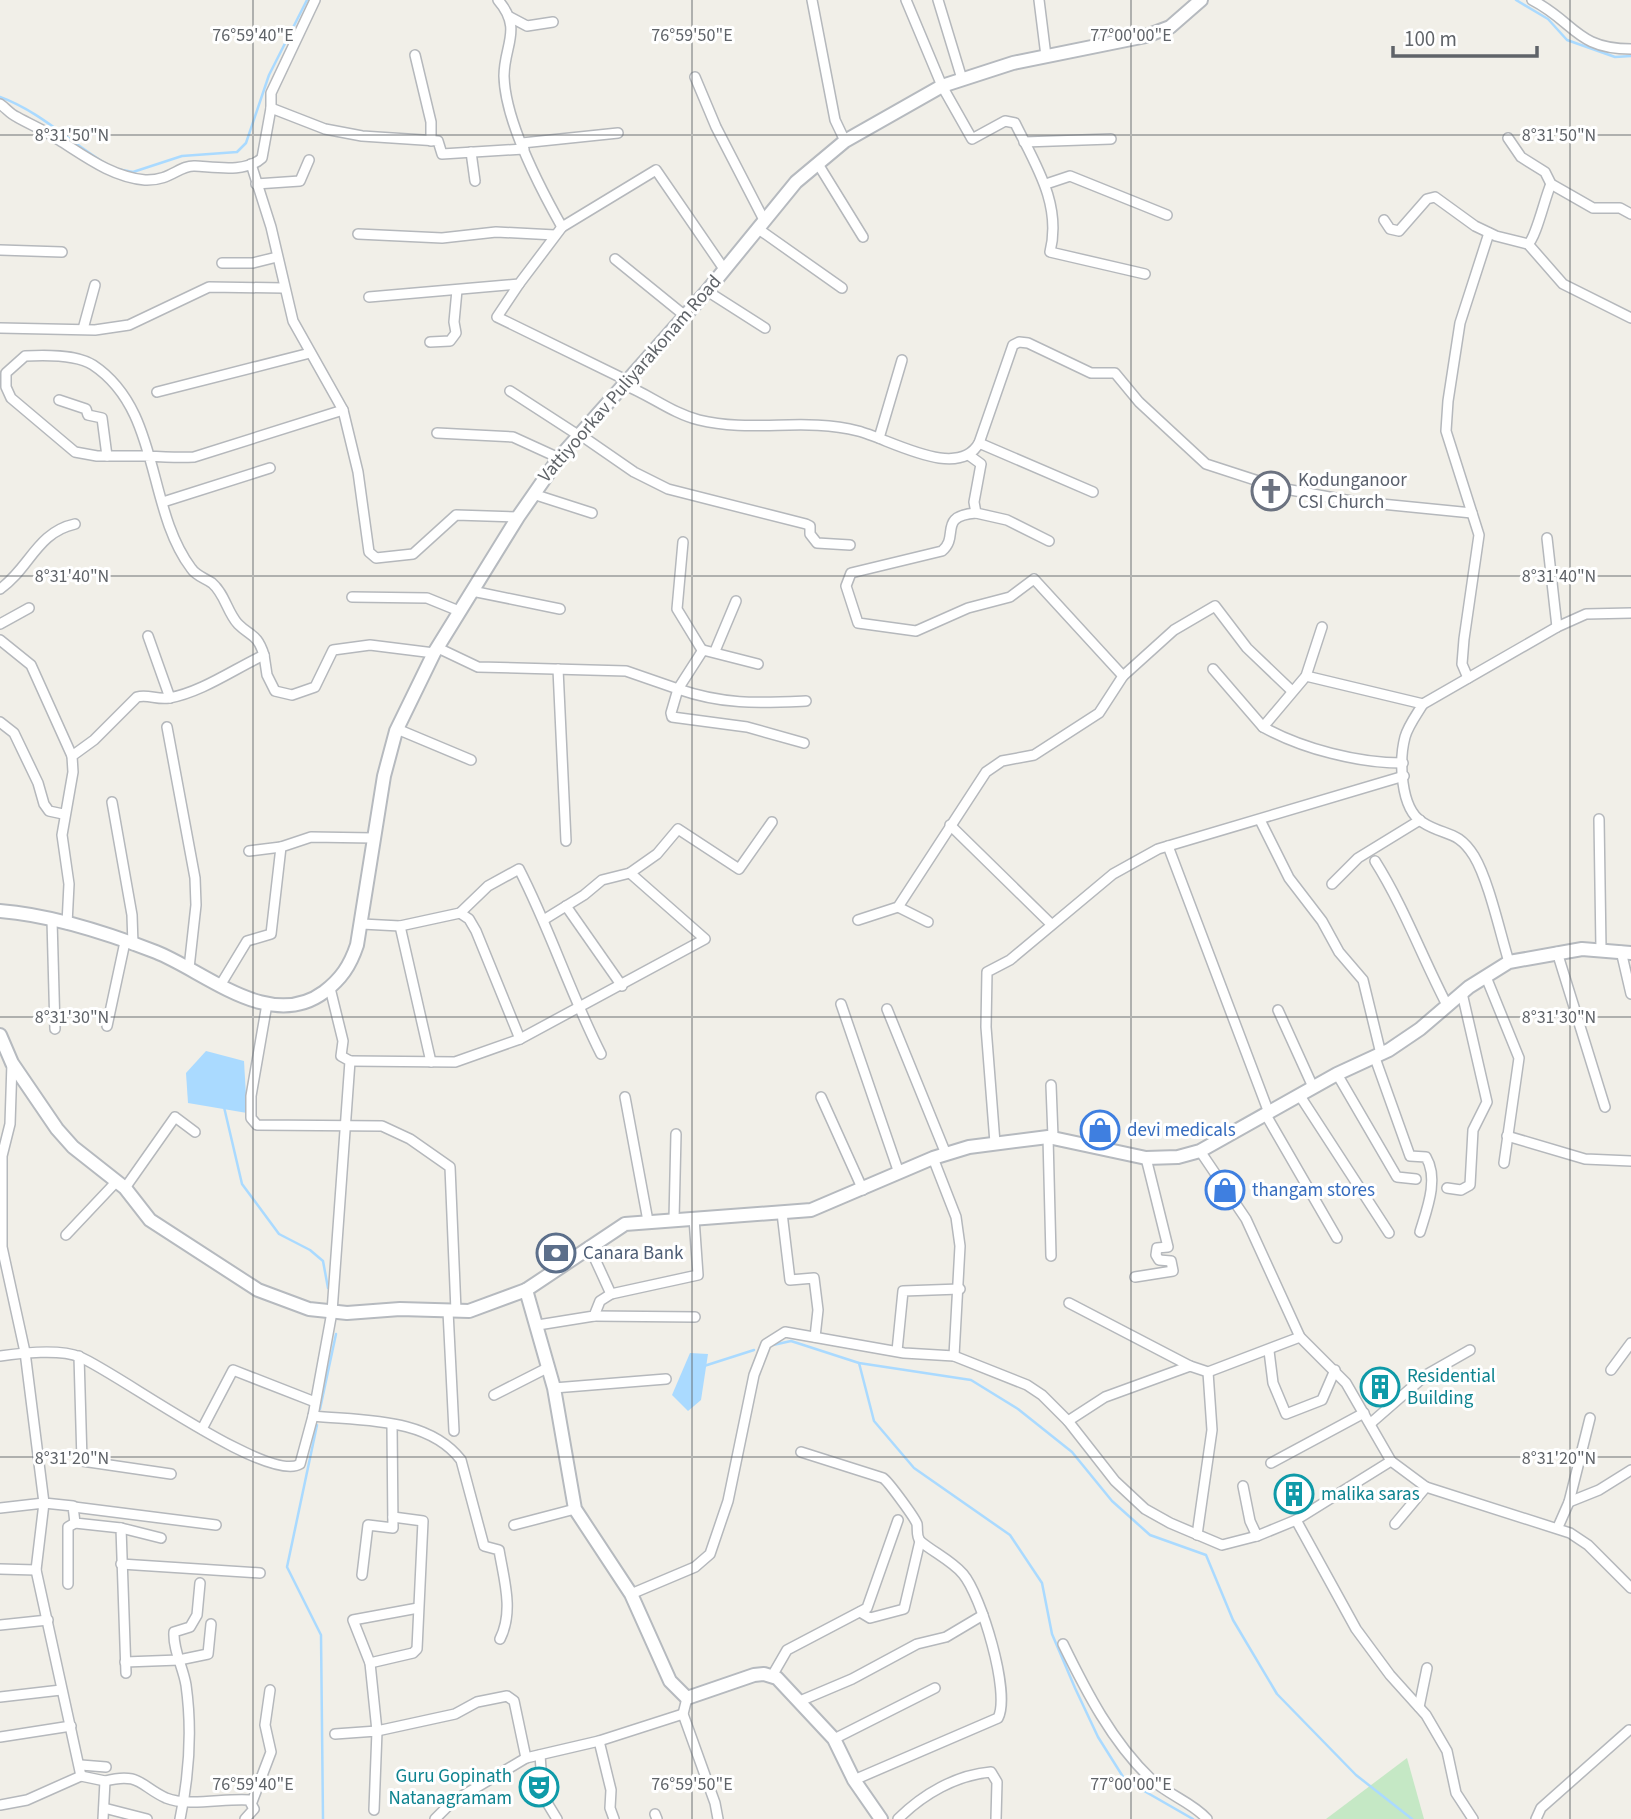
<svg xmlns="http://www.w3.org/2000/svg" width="1631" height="1819" viewBox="0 0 1631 1819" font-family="'Source Sans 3',sans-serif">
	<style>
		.green { fill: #c5e8c5 }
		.water { fill: #aadaff }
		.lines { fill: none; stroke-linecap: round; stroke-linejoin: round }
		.stream { stroke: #aadaff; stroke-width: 2.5 }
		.street-casing { stroke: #b5b8bc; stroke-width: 12 }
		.secondary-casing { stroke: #b6babf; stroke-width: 16 }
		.street { stroke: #fff; stroke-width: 9 }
		.secondary { stroke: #fff; stroke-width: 12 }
		.ticks { fill: none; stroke: #5f6368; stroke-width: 2; stroke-opacity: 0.45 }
		.labels { text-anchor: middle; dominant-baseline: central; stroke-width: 6; stroke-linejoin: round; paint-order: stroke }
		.street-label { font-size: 19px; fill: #5f6368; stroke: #fff }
		.worship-label { font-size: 19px; fill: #5b616d; stroke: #fff; text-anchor: start }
		.shop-label { font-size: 19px; fill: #366cbe; stroke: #fff; text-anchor: start }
		.service-label { font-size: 19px; fill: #4e5e75; stroke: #fff; text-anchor: start }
		.culture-label { font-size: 19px; fill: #0d838f; stroke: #fff; text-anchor: start }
		.ticks-label { font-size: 18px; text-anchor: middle; fill: #5f6368; stroke: #fff; stroke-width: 6; stroke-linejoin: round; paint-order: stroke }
	</style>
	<rect width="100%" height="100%" fill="#f1efe8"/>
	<polygon class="green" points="1407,1758 1424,1819 1326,1819"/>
	<g class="water">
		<polygon points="206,1051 244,1061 247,1113 188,1103 186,1073"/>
		<polygon points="690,1353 708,1354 701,1400 688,1411 672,1395"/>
	</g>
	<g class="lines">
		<g class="stream">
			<polyline points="1516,0 1548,19 1567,40 1615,57 1631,56"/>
			<path d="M 0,97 C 41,112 71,143 108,165"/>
			<polyline points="117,169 133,172 182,156 237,152 246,143 269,75 307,0"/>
			<polyline points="224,1107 242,1184 279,1234 310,1250 323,1261 328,1288"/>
			<polyline points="773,1345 791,1341 859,1363 971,1380 1018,1409 1072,1452 1112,1501 1150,1535 1206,1555 1233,1620 1277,1694 1356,1775 1412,1819"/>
			<polyline points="859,1363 874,1421 914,1468 1010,1535 1042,1583 1052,1634 1075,1688 1098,1737 1125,1780 1193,1819"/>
			<polyline points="704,1366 754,1350"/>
			<polyline points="320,1409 336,1334"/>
			<polyline points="317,1425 287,1567 321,1635 323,1819"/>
		</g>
		<defs>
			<g id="street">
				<path d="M 498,0 C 523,29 504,45 504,76 C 505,121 540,188 562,227 L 656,170 L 724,269"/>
				<polyline points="812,0 835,120 845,141"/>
				<path d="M 906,0 L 942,86 L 972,139 L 1005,121 L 1015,123 C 1035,164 1062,204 1050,252 L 1145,274"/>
				<polyline points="938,0 962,79"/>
				<polyline points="1039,0 1046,56"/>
				<path d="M 1532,0 C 1575,22 1576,49 1631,49"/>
				<polyline points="510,17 527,26 553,22"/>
				<polyline points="415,55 431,122 431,141"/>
				<polyline points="695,77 716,127 764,220"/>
				<path d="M 0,104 C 6,108 10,114 17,117 C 31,125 46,131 59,140 C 86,157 112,177 145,180 C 171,181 179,165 195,166 C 215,167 246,173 262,158 L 271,108 L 325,129 L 362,136 L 438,141 L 442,154 L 524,149"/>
				<polyline points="271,108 271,93 315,0"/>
				<polyline points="1508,138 1521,157 1545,172 1551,184 1593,208 1620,208 1631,214"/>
				<polyline points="1024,142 1111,139"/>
				<polyline points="522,143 618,133"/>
				<polyline points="471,152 475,181"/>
				<polyline points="251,164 271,227 293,321 343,410 358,472 369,552 376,558 413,554 456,515 518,517"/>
				<polyline points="818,164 863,237"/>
				<polyline points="256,184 300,181 309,160"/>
				<polyline points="1046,184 1070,176 1167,215"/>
				<path d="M 1384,220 L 1390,229 L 1399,231 L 1427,199 L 1435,197 L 1475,226 L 1496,236 L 1528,244 C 1536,238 1545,197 1551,184"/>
				<polyline points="757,228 842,288"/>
				<polyline points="358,234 442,238 496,232 555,235"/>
				<polyline points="1528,244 1563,284 1631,318"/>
				<polyline points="0,250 62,252"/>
				<polyline points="615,259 684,315"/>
				<polyline points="222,263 253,263 277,257"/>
				<polyline points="519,284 497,317 626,380"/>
				<polyline points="707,291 765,328"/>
				<polyline points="369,297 519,284 562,227"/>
				<polyline points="0,328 95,330 129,325 209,287 284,288"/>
				<polyline points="83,329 95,285"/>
				<polyline points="430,342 450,341 456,333 454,322 457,290"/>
				<path d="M 622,384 C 649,394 671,413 699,420 C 751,433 806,417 858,431 C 890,439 958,481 979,443 L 1013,345 L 1019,342 L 1028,343 L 1091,373 L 1115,373 L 1139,402 L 1206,464 L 1280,488 L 1351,501 L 1472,513"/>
				<polyline points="510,391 578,435"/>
				<polyline points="157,392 310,353"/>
				<polyline points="59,400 86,409 88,415 102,418 107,456"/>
				<polyline points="437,433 513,437 559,458"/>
				<polyline points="579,434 634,472 668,489 806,524 810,526 810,534 817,543 850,545"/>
				<polyline points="879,438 902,360"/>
				<polyline points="979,443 1093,492"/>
				<polyline points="970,456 981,464 974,502 976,513 1007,520 1049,541"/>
				<polyline points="533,494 592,513"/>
				<polyline points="163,502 270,468"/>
				<polyline points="1547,538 1557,627"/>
				<polyline points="683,542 677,609 702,650"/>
				<path d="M 0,589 C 29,569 37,532 75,524"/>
				<polyline points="472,591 560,609"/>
				<polyline points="352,597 427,598 459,611"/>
				<polyline points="0,624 29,608"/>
				<polyline points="148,636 170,698"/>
				<polyline points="0,640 31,665 72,756"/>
				<polyline points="438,648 478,667 626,671 678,689 671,713 672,717 747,727 804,743"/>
				<polyline points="715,651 736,601"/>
				<polyline points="264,655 267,675 275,691 292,695 315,687 333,650 370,645 434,653"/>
				<path d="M 758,664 L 703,650 L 678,689 C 724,705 758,703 806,701"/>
				<polyline points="558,669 566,841"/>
				<polyline points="1213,669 1263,727 1306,676 1322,627"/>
				<polyline points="1123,676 1174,630 1215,606 1247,648 1292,691"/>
				<path d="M 1306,676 L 1423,704 C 1417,714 1408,726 1405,737 C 1399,760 1400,808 1422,822 C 1445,837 1457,829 1474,856 C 1489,881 1500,933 1509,962"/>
				<polyline points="1468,678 1462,664 1464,639 1479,535 1446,431 1448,401 1460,323 1489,233"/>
				<polyline points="1423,704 1557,627 1586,614 1631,613"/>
				<polyline points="0,722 14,733 38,783 44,804 49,811 63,814"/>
				<polyline points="167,727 195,878 196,905 189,968"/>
				<path d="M 1263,727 C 1303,749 1358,763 1403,763"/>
				<polyline points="397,729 471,760"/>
				<polyline points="112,802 132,915 133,945"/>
				<polyline points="1599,819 1601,949"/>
				<polyline points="1260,820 1289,878 1322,921 1339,952 1363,980 1381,1054"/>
				<polyline points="950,825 1051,924"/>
				<polyline points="1168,846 1269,1113"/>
				<polyline points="249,851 281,847"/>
				<path d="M 1375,861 C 1404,907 1422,957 1447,1005"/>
				<polyline points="1332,884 1358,858 1420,820"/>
				<polyline points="566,906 622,986"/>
				<polyline points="898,907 928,922"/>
				<polyline points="460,913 469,919 476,931 520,1039"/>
				<polyline points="545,919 584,895 602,880 630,873 657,854 678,829 739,869 772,822"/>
				<polyline points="52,920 55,1029"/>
				<path d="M 858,920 L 898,907 L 986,772 L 1002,761 L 1034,755 L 1099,713 L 1123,676 L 1034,579 L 1010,597 L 968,608 L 916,631 L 858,623 L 846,586 L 851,573 L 942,551 C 960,536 937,516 976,513"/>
				<path d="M 67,924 L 69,884 L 62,835 L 73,772 L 72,756 L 94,740 L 137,697 C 148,694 157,700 169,698 C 202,692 234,669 264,655 C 257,633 251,637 238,624 C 227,612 225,594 212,583 C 205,578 196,576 191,568 C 146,508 161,410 93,365 C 76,354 44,355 25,356 L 6,373 L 6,387 L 11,398 L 75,452 L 97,456 L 146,456 C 162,457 178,458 194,457 L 343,410"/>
				<path d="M 362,924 L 400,926 L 460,913 L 488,886 L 519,869 C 550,929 570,993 601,1054"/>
				<polyline points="400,926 431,1062"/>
				<polyline points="1621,951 1631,994"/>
				<polyline points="1557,952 1605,1107"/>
				<polyline points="1486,977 1519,1058 1504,1163"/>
				<polyline points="221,984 247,941 271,934 281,847 311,837 373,838"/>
				<polyline points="267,1004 251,1096 251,1118 257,1125 382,1126 410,1139 450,1167 456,1311"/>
				<polyline points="841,1004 899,1173"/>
				<polyline points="887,1009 946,1154"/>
				<polyline points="1278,1010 1313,1087"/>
				<polyline points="107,1026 125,942"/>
				<path d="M 1375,1058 L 1410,1156 L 1426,1157 C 1439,1179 1427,1209 1420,1232"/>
				<polyline points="350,1061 455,1062 520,1039 705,939 630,873"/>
				<polyline points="12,1063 10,1124 2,1156 2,1247 25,1352 44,1503 73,1506 75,1523 121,1528 126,1673"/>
				<polyline points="1337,1074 1397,1177 1416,1179"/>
				<polyline points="1051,1085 1053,1137"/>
				<polyline points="1300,1096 1389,1233"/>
				<polyline points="625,1097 648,1221"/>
				<polyline points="821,1097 863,1190"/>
				<polyline points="1266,1115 1337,1238"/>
				<polyline points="1507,1136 1585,1159 1631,1161"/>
				<polyline points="1048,1137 1051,1256"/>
				<polyline points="995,1143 986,1027 987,972 1010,960 1113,874 1158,849 1404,776"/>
				<polyline points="1200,1151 1246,1219 1300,1337 1346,1383 1391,1461 1426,1487 1570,1533 1588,1545 1631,1588"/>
				<polyline points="933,1158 956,1217 960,1246 954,1356"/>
				<polyline points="125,1188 175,1117 195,1132"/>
				<polyline points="1447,1188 1461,1190 1470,1185 1473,1130 1487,1102 1462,993"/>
				<polyline points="782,1213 790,1280 814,1278 818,1310 815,1337"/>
				<polyline points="674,1219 676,1134"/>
				<polyline points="66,1235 117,1181"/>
				<polyline points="589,1246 611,1294"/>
				<polyline points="1135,1277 1173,1271 1171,1261 1159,1260 1156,1255 1157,1248 1168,1247 1146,1158"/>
				<polyline points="1069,1303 1190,1366"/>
				<polyline points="448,1311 454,1431"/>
				<polyline points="594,1316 695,1317"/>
				<polyline points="538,1325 594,1316 600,1301 611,1294 698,1275 694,1218"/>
				<polyline points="897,1351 903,1291 960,1289"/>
				<polyline points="1269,1351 1273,1383 1286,1414 1322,1400 1335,1370"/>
				<path d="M 0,1356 C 21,1353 61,1349 80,1357 C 118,1373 268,1484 300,1464 L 313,1416 L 332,1312 L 350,1061 L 341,1056 L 343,1041 L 330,988"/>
				<polyline points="79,1356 82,1461 171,1474"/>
				<polyline points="1611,1370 1631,1343"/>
				<polyline points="554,1388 666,1379"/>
				<polyline points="494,1395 549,1367"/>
				<path d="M 313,1416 C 362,1421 428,1417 461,1460 L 484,1546 L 499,1550 C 504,1580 514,1611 500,1639"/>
				<polyline points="1068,1421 1105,1397 1190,1366 1208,1372 1300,1337"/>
				<polyline points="1371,1423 1426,1375 1470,1350"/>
				<polyline points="202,1429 233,1370 315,1402"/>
				<path d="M 801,1452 L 883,1478 C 888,1481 915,1518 917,1524 C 918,1531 916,1535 920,1541 C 933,1552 952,1561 963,1574 C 981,1595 1011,1693 998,1718 L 854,1780"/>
				<polyline points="1271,1463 1364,1413"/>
				<polyline points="1243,1486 1250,1521 1257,1536 1296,1520 1391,1461"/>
				<polyline points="1569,1502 1599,1490 1631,1470"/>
				<polyline points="74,1507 216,1525"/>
				<polyline points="0,1508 44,1503 36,1570 81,1776 27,1800 0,1805"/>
				<polyline points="1296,1520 1356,1629 1390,1675 1426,1715 1447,1751 1456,1793 1473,1819"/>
				<polyline points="1395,1524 1426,1487"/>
				<polyline points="514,1525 575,1509"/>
				<polyline points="1558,1527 1569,1502 1590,1418"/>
				<polyline points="121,1528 161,1538"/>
				<polyline points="1197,1535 1212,1430 1208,1372"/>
				<polyline points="121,1564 260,1573"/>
				<polyline points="0,1569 36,1570"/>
				<polyline points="362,1575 368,1525 393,1528 392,1425"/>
				<polyline points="68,1584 68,1527 75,1523"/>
				<polyline points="631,1594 695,1567 710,1554 728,1501 754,1375 766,1344 785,1332 904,1353 954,1356 1027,1385 1042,1395 1068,1421 1115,1481 1145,1509 1170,1523 1222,1545 1257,1536"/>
				<polyline points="418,1608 353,1620 370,1663 377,1731 455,1714 477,1702 507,1696 514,1701 526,1758 599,1741 683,1714"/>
				<polyline points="860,1612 870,1618 904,1609 920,1541"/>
				<polyline points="0,1625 48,1620"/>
				<path d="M 1063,1644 C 1086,1691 1112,1742 1151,1779 C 1168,1795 1192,1802 1207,1819"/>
				<polyline points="125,1662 179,1660 208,1654 211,1624"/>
				<polyline points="370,1663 413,1653 417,1649 423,1521 393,1517"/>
				<polyline points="772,1676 787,1650 867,1608 898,1520"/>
				<polyline points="0,1697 61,1690"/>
				<polyline points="687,1698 683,1714 715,1803 718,1819"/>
				<polyline points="800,1701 852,1679 917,1644 946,1637 983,1615"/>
				<polyline points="1419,1707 1427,1668"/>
				<polyline points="335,1734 377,1731 374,1810"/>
				<polyline points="0,1737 71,1726"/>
				<polyline points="834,1739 935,1688"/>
				<polyline points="599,1741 611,1790 610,1808 614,1819"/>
				<polyline points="540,1755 543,1796 557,1819"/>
				<polyline points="81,1765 106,1767"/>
				<polyline points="81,1776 105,1781 103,1819"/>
				<path d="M 105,1781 C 140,1772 140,1786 166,1798 C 188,1807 225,1798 249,1800 L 254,1809 L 245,1819"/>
				<polyline points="252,1802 271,1752 265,1725 270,1690"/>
				<polyline points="104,1808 147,1819"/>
				<polyline points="655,1814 657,1819"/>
				<path d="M 180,1819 C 189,1776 192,1728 186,1685 C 183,1667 173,1650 174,1632 L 190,1627 L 197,1615 L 200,1583"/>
				<polyline points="435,1819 452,1802 526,1758"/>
				<path d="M 898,1819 C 923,1794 956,1775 991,1772 L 997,1782 L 996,1819"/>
				<polyline points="1536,1819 1541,1808 1629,1730"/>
			</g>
			<g id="secondary">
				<path d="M 0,911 C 52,915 107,933 156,952 C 206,972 270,1032 324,992 C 341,979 350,966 357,945 L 384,776 L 396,731 L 434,653 L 518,517 L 559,458 L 707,291 L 796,182 L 845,141 L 942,86 L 1013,63 L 1146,36 L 1170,27 L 1201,0"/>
				<polyline points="0,1035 12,1063 57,1129 73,1147 125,1188 150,1220 258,1290 309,1309 347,1313 400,1309 469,1311 526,1290 554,1388 575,1509 631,1594 670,1681 687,1698 754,1675 764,1674 777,1678 834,1739 854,1780 881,1819"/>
				<polyline points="526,1290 625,1224 811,1210 933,1158 969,1147 1048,1137 1146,1158 1178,1157 1200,1151 1337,1074 1389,1050 1420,1029 1469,987 1509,962 1582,949 1631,953"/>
			</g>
		</defs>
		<use href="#street" class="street-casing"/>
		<use href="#secondary" class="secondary-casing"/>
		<use href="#street" class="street"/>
		<use href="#secondary" class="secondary"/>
	</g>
	<path class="ticks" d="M 253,0 L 253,1819M 692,0 L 692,1819M 1131,0 L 1131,1819M 1570,0 L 1570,1819M 0,135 L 1631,135M 0,576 L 1631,576M 0,1017 L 1631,1017M 0,1457 L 1631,1457"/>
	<defs>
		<symbol id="church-ring" viewBox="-11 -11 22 22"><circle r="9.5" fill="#fff" stroke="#6b7280" stroke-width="1.5"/><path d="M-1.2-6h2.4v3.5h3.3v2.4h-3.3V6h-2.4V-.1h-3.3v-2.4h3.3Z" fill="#6b7280"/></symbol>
		<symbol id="shop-ring" viewBox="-11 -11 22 22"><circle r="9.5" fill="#fff" stroke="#3f7fe0" stroke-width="1.5"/><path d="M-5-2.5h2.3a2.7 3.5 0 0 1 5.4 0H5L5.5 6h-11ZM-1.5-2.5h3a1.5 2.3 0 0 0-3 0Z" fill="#3f7fe0"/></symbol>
		<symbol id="bank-ring" viewBox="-11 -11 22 22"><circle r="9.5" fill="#fff" stroke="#5c6f8a" stroke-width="1.5"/><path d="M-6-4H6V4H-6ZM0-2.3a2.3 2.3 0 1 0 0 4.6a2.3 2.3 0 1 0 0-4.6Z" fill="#5c6f8a"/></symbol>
		<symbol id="building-ring" viewBox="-11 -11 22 22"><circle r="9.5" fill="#fff" stroke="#0f9aa8" stroke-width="1.5"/><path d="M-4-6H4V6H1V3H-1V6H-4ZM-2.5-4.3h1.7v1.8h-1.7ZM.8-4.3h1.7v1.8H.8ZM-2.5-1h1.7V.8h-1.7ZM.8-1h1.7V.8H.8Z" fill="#0f9aa8"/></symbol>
		<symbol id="theatre-ring" viewBox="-11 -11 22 22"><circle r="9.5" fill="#fff" stroke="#0f9aa8" stroke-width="1.5"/><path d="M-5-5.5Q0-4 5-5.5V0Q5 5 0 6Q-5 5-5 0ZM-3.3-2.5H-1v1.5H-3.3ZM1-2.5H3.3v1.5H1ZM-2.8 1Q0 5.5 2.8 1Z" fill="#0f9aa8"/></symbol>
	</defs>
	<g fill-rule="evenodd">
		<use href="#church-ring" x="1249" y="469" width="44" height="44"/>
		<use href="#shop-ring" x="1078" y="1108" width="44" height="44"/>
		<use href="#shop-ring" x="1203" y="1168" width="44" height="44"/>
		<use href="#bank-ring" x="534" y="1231" width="44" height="44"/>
		<use href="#building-ring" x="1358" y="1365" width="44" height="44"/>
		<use href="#building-ring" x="1272" y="1472" width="44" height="44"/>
		<use href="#theatre-ring" x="517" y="1765" width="44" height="44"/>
	</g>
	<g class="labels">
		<g class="street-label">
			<text transform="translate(630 379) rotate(-49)">Vattiyoorkav Puliyarakonam Road</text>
		</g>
		<g class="worship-label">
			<text x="1298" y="480">Kodunganoor<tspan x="1298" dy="22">CSI Church</tspan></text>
		</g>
		<g class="shop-label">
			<text x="1127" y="1130">devi medicals</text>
			<text x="1252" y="1190">thangam stores</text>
		</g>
		<g class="service-label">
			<text x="583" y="1253">Canara Bank</text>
		</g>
		<g class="culture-label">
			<text x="1407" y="1376">Residential<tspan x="1407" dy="22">Building</tspan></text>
			<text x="1321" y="1494">malika saras</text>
			<text x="512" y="1776" text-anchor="end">Guru Gopinath<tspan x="512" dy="22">Natanagramam</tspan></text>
		</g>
	</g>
	<g class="ticks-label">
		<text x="253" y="41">76°59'40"E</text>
		<text x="692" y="41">76°59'50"E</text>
		<text x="1131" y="41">77°00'00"E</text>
		<text x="72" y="141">8°31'50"N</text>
		<text x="1559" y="141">8°31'50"N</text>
		<text x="72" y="582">8°31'40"N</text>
		<text x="1559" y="582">8°31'40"N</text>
		<text x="72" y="1023">8°31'30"N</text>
		<text x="1559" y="1023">8°31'30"N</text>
		<text x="72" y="1464">8°31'20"N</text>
		<text x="1559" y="1464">8°31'20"N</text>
		<text x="253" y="1790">76°59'40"E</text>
		<text x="692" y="1790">76°59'50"E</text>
		<text x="1131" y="1790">77°00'00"E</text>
	</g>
	<path d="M1393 46v10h144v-10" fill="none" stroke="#5f6368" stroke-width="3.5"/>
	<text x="1404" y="46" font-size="21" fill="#5f6368" stroke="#ffffff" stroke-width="5" paint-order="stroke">100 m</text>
</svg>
